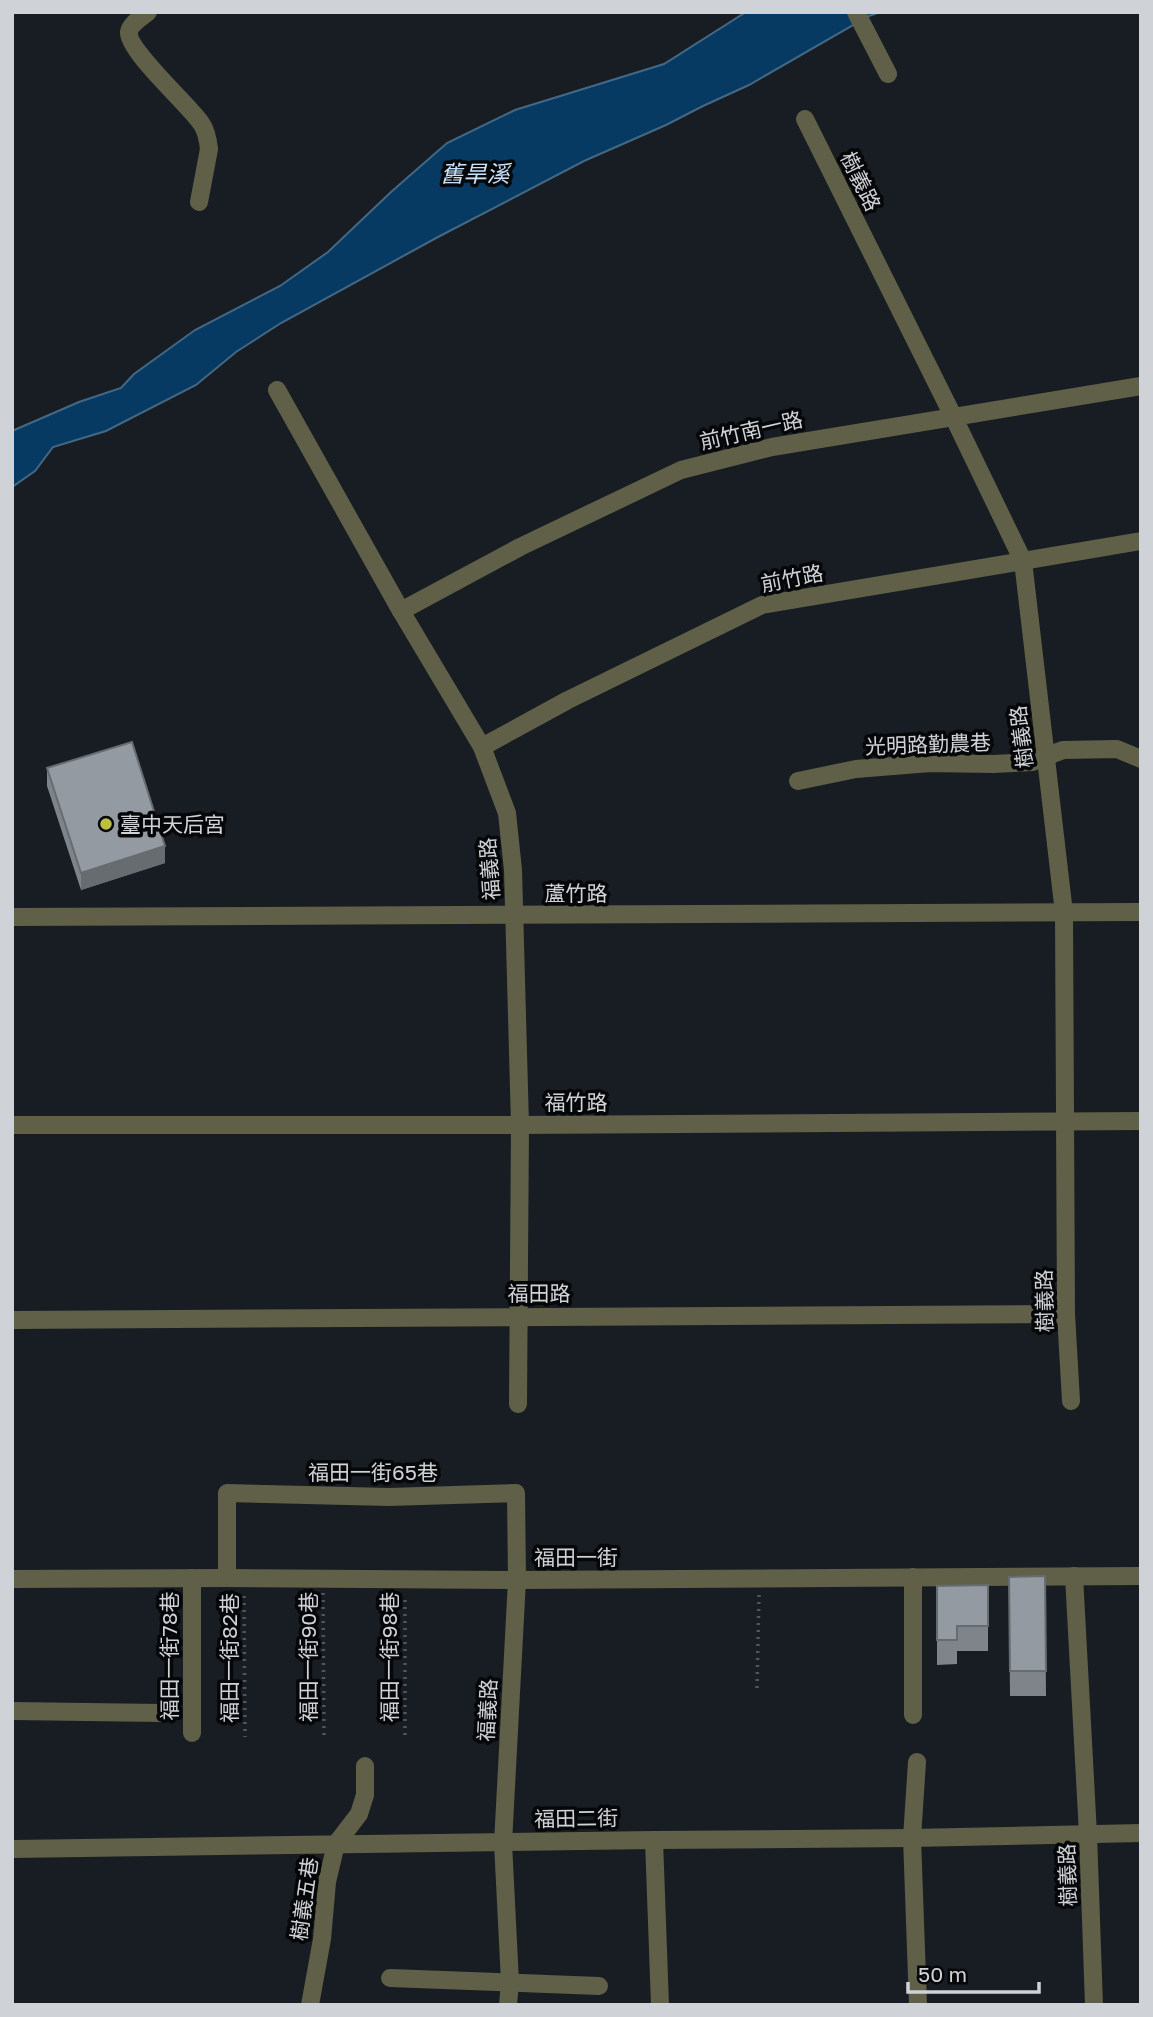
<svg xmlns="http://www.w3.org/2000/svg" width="1153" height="2017" viewBox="0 0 1153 2017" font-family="'Golos Text','Noto Sans TC',sans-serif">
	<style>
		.water { fill: #073a62; stroke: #436885; stroke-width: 2 }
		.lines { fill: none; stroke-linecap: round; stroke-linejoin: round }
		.path { stroke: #51565b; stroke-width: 3.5; stroke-dasharray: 2 5; stroke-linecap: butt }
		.minor { stroke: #5f6047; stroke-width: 18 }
		.wall { fill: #7e848a }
		.shaded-wall { fill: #676c71 }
		.building { fill: #939aa1; stroke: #676c71; stroke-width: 2 }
		.poi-dot { fill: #bdbf43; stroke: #060709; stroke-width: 2.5 }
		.labels { text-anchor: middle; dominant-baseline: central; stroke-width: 7; stroke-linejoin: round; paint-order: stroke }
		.street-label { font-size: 21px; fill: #cfd3d7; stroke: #060709 }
		.poi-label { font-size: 21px; fill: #cfd3d7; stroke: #060709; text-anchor: start }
		.water-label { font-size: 23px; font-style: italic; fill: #c7e2fc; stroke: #060709 }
	</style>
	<rect width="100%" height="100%" fill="#181d23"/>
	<polygon class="water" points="746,12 880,12 869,16 749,85 703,106 666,125 584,161 438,237 281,323 236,352 196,385 106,431 53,447 35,471 12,487 12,431 79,402 121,388 134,374 195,330 280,286 328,252 391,192 447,143 515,110 664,64"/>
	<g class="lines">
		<g class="path">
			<polyline points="323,1593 324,1735"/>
			<polyline points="244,1596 245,1737"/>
			<polyline points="757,1688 759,1595"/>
			<polyline points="405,1735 405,1597"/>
		</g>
		<g class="minor">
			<path d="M 148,12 C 142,17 130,24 129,32 C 127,50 189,105 201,123 C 206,130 208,140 209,149 L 199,202"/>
			<polyline points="856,12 888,74"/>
			<polyline points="805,119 953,416 1023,561 1064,913 1066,1314 1071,1401"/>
			<polyline points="277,390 401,611 482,747 507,813 513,870 520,1125 518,1404"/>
			<polyline points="401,611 520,547 681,470 772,447 1141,386"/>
			<polyline points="482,747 568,700 762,605 1141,541"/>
			<polyline points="798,781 856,769 930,763 993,764 1032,762 1063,750 1117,749 1141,759"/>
			<polyline points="12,917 1141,912"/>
			<polyline points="12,1125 520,1125 1141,1121"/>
			<polyline points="12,1320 1066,1314"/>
			<polyline points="1074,1576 1088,1834 1094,2005"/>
			<polyline points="192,1578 192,1733"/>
			<polyline points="227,1578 227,1493 389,1497 516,1493 517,1580 503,1843 510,1982 508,2005"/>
			<polyline points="12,1579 227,1578 517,1580 1141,1576"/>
			<polyline points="12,1711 161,1713"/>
			<polyline points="913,1715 913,1577"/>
			<polyline points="917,1762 912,1838 918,2005"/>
			<polyline points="654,1840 660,2005"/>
			<polyline points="12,1849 654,1840 912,1838 1141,1833"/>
			<polyline points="390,1978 599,1986"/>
			<polyline points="310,2005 322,1939 327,1882 336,1844 359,1814 365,1795 365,1766"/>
		</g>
	</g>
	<g class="wall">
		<polygon points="47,768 165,863 81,890 47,786"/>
		<polygon points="1045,1576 1046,1696 1010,1696 1009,1577"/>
		<polygon points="988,1585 988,1651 957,1651 957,1664 937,1665 937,1586"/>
	</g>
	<polygon class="shaded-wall" points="165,846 165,863 81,890 81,873"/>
	<g class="building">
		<polygon points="132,742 165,846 81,873 47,768"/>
		<polygon points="1045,1576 1046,1671 1010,1671 1009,1577"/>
		<polygon points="988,1585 988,1626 957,1626 957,1640 937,1640 937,1586"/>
	</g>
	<circle class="poi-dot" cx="106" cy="824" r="7"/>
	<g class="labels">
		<g class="street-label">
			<text transform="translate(861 181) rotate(64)">樹義路</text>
			<text transform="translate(751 430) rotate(-13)">前竹南一路</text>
			<text transform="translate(792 578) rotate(-11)">前竹路</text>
			<text transform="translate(1021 737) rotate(-97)">樹義路</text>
			<text transform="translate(928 744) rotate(-2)">光明路勤農巷</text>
			<text transform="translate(489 869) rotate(-94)">福義路</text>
			<text x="576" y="893">蘆竹路</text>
			<text x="576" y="1102">福竹路</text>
			<text x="539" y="1293">福田路</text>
			<text transform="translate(1044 1301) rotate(-91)">樹義路</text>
			<text x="373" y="1472">福田一街65巷</text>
			<text x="576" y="1557">福田一街</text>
			<text transform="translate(169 1656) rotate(-90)">福田一街78巷</text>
			<text transform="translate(308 1657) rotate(-90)">福田一街90巷</text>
			<text transform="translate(389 1657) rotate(-90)">福田一街98巷</text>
			<text transform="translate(229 1658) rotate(-90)">福田一街82巷</text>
			<text transform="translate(487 1710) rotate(-87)">福義路</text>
			<text transform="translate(576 1818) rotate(-1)">福田二街</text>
			<text transform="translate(1067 1875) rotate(-92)">樹義路</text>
			<text transform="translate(304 1899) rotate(-82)">樹義五巷</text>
		</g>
		<g class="poi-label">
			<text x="120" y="824">臺中天后宮</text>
		</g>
		<g class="water-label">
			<text x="475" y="173">舊旱溪</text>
		</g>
	</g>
	<rect width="1153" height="2017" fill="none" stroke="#cfd3d7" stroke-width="28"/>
	<path d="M908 1982v10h131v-10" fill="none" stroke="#cfd3d7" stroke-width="3.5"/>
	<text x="918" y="1982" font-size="21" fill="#cfd3d7" stroke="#060709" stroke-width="5" paint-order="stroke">50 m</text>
</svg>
